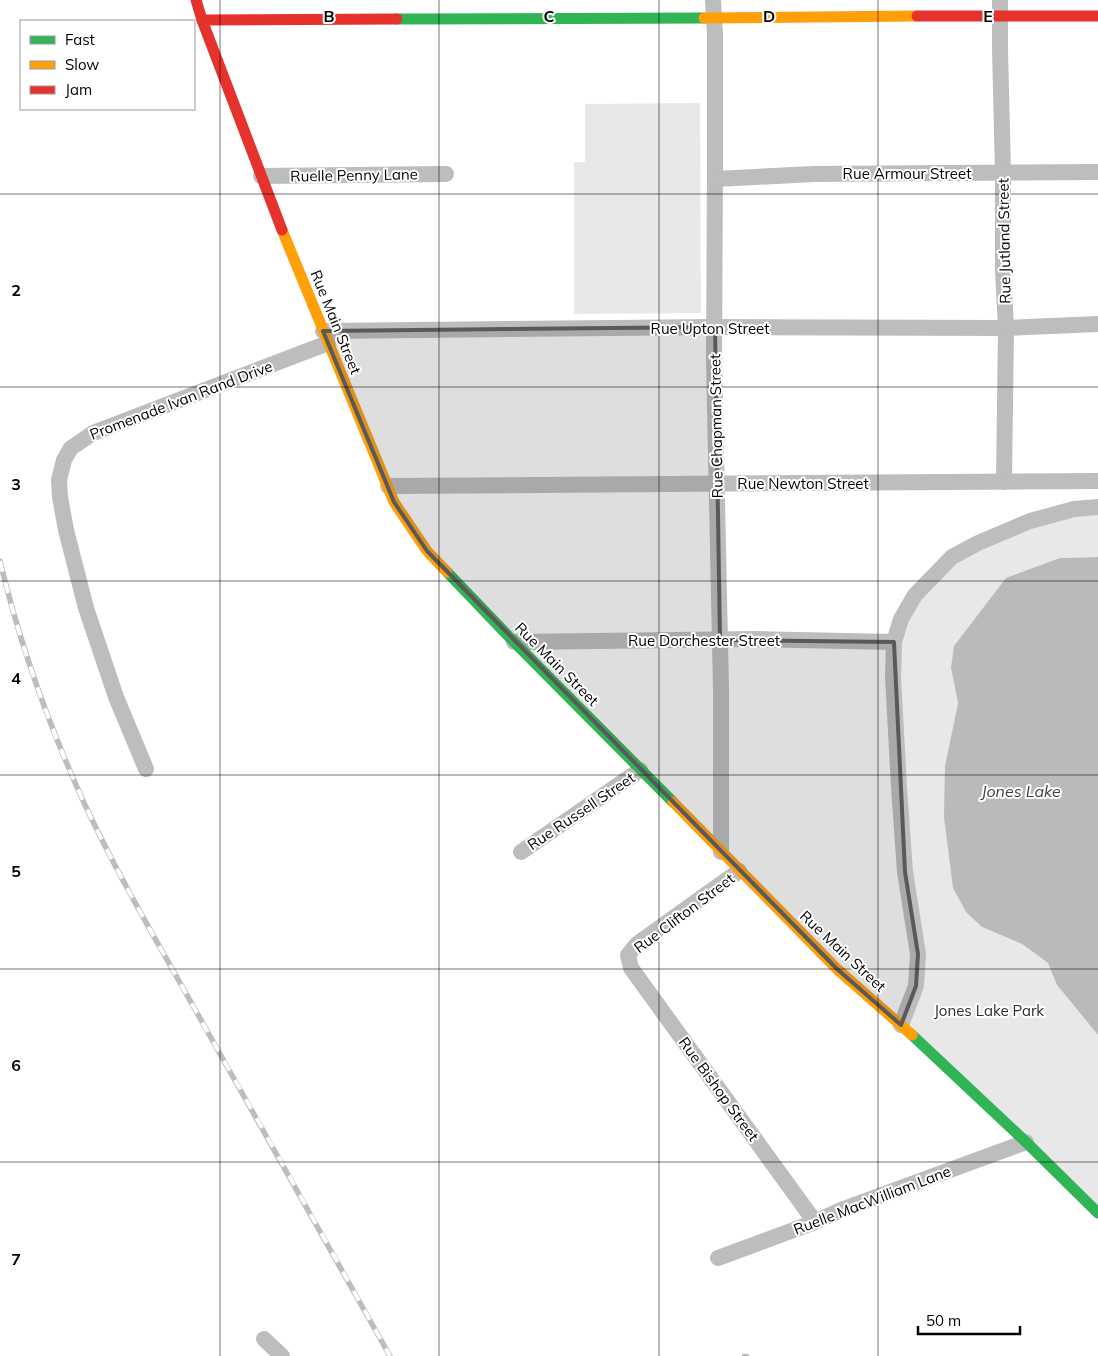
<svg xmlns="http://www.w3.org/2000/svg" width="1098" height="1356" viewBox="0 0 1098 1356" font-family="Mulish,sans-serif">
	<style>
		.green { fill: #e8e8e8 }
		.water { fill: #bababa }
		.lines { fill: none; stroke-linecap: round; stroke-linejoin: round }
		.stream { stroke: #bababa; stroke-width: 4.5 }
		.street { stroke: #bdbdbd; stroke-width: 16 }
		.fast { stroke: #30b455; stroke-width: 11 }
		.slow { stroke: #ff9f0a; stroke-width: 11 }
		.jam { stroke: #e5322d; stroke-width: 11 }
		.rail-casing { stroke: #bdbdbd; stroke-width: 5.5 }
		.rail { stroke: #fff; stroke-width: 4; stroke-dasharray: 11; stroke-linecap: butt }
		.marked { fill: #595959; fill-opacity: 0.2; stroke: #595959; stroke-width: 4; stroke-linejoin: round }
		.grid { fill: none; stroke: #000; stroke-width: 1; stroke-opacity: 0.55 }
		.labels { text-anchor: middle; dominant-baseline: central; stroke-width: 4; stroke-linejoin: round; paint-order: stroke }
		.street-label { font-size: 15px; fill: #000; stroke: #fff }
		.park-label { font-size: 15px; fill: #2d2d2d; stroke: #fff }
		.water-label { font-size: 16px; font-style: italic; fill: #3e3e3e; stroke: #fff }
		.grid-label { font-size: 16px; text-anchor: middle; font-weight: bold; fill: #000; stroke: #fff; stroke-width: 4; stroke-linejoin: round; paint-order: stroke }
	</style>
	<rect width="100%" height="100%" fill="#fff"/>
	<g class="green">
		<polygon points="700,103 701,313 574,314 574,162 585,162 585,104"/>
		<polygon points="1098,507 1098,557 1060,558 951,668 958,703 945,766 982,927 1022,944 1048,963 1057,985 1098,1035 1098,1213 901,1025 916,986 899,787 901,619 978,543"/>
	</g>
	<polygon class="water" points="1098,557 1098,1035 1057,985 1048,963 1022,944 982,927 966,912 953,888 944,817 945,766 958,703 951,668 954,646 1006,578 1060,558"/>
	<g class="lines">
		<polyline class="stream" points="744,1356 747,1356"/>
		<g class="street">
			<polyline points="713,0 715,35 715,168 714,361 721,689 721,852"/>
			<polyline points="1000,0 1000,49 1003,173 1003,270 1006,328 1004,482"/>
			<polyline points="261,176 446,174"/>
			<polyline points="715,179 814,174 1098,172"/>
			<polyline points="323,331 715,327 1006,328 1098,324"/>
			<polyline points="388,486 1098,481"/>
			<polyline points="514,642 756,639 894,642"/>
			<polyline points="146,769 116,697 86,608 66,530 60,497 59,480 64,460 71,448 93,433 328,343"/>
			<polyline points="521,852 640,770"/>
			<polyline points="739,871 637,944 628,955 631,968 815,1222"/>
			<polyline points="901,1025 916,986 918,954 905,872 899,787 893,677 894,642 901,619 915,595 952,557 978,543 1030,521 1074,509 1098,507"/>
			<polyline points="718,1258 815,1222 841,1210 1026,1142"/>
			<polyline points="264,1339 282,1356"/>
		</g>
		<g class="fast">
			<polyline points="397,19 704,18"/>
			<polyline points="447,572 514,642 673,802"/>
			<polyline points="912,1035 1026,1142 1098,1213"/>
		</g>
		<g class="slow">
			<polyline points="704,18 917,16"/>
			<polyline points="282,230 394,502 427,551 447,572"/>
			<polyline points="673,802 837,969 912,1035"/>
		</g>
		<g class="jam">
			<polyline points="196,0 202,20 282,230"/>
			<polyline points="917,16 1098,16"/>
			<polyline points="202,20 397,19"/>
		</g>
		<defs>
			<path id="rail" d="M 0,561 C 20,645 49,726 85,805 C 121,882 165,955 206,1029 C 268,1138 329,1247 390,1356"/>
		</defs>
		<use href="#rail" class="rail-casing"/>
		<use href="#rail" class="rail"/>
	</g>
	<path class="marked" d="M 715,327 L 720,640 L 894,642 L 905,872 L 918,954 L 916,986 L 901,1025 L 837,969 L 427,551 L 394,502 L 323,331 Z"/>
	<path class="grid" d="M 220,0 L 220,1356M 439,0 L 439,1356M 659,0 L 659,1356M 878,0 L 878,1356M 0,194 L 1098,194M 0,387 L 1098,387M 0,581 L 1098,581M 0,775 L 1098,775M 0,969 L 1098,969M 0,1162 L 1098,1162"/>
	<g class="labels">
		<g class="street-label">
			<text x="907" y="173">Rue Armour Street</text>
			<text transform="translate(354 175) rotate(-1)">Ruelle Penny Lane</text>
			<text transform="translate(1004 241) rotate(-91)">Rue Jutland Street</text>
			<text transform="translate(336 322) rotate(68)">Rue Main Street</text>
			<text x="710" y="328">Rue Upton Street</text>
			<text transform="translate(181 400) rotate(-21)">Promenade Ivan Rand Drive</text>
			<text transform="translate(716 426) rotate(-91)">Rue Chapman Street</text>
			<text x="803" y="483">Rue Newton Street</text>
			<text x="704" y="640">Rue Dorchester Street</text>
			<text transform="translate(557 664) rotate(45)">Rue Main Street</text>
			<text transform="translate(581 811) rotate(-34)">Rue Russell Street</text>
			<text transform="translate(684 913) rotate(-37)">Rue Clifton Street</text>
			<text transform="translate(843 951) rotate(43)">Rue Main Street</text>
			<text transform="translate(719 1089) rotate(54)">Rue Bishop Street</text>
			<text transform="translate(872 1200) rotate(-21)">Ruelle MacWilliam Lane</text>
		</g>
		<g class="park-label">
			<text x="989" y="1010">Jones Lake Park</text>
		</g>
		<g class="water-label">
			<text x="1021" y="791">Jones Lake</text>
		</g>
	</g>
	<g class="grid-label">
		<text x="329" y="22">B</text>
		<text x="549" y="22">C</text>
		<text x="769" y="22">D</text>
		<text x="988" y="22">E</text>
		<text x="16" y="296">2</text>
		<text x="16" y="490">3</text>
		<text x="16" y="684">4</text>
		<text x="16" y="877">5</text>
		<text x="16" y="1071">6</text>
		<text x="16" y="1265">7</text>
	</g>
	<rect x="20" y="20" width="175" height="90" fill="#ffffff" stroke="#999999"/>
	<rect x="30" y="36" width="25" height="8" fill="#30b455" stroke="#999999"/>
	<text x="65" y="45" font-size="15" fill="#000000">Fast</text>
	<rect x="30" y="61" width="25" height="8" fill="#ff9f0a" stroke="#999999"/>
	<text x="65" y="70" font-size="15" fill="#000000">Slow</text>
	<rect x="30" y="86" width="25" height="8" fill="#e5322d" stroke="#999999"/>
	<text x="65" y="95" font-size="15" fill="#000000">Jam</text>
	<path d="M918 1326v8h102v-8" fill="none" stroke="#000000" stroke-width="2.5"/>
	<text x="926" y="1326" font-size="15" fill="#000000" stroke="#ffffff" stroke-width="4" paint-order="stroke">50 m</text>
</svg>
